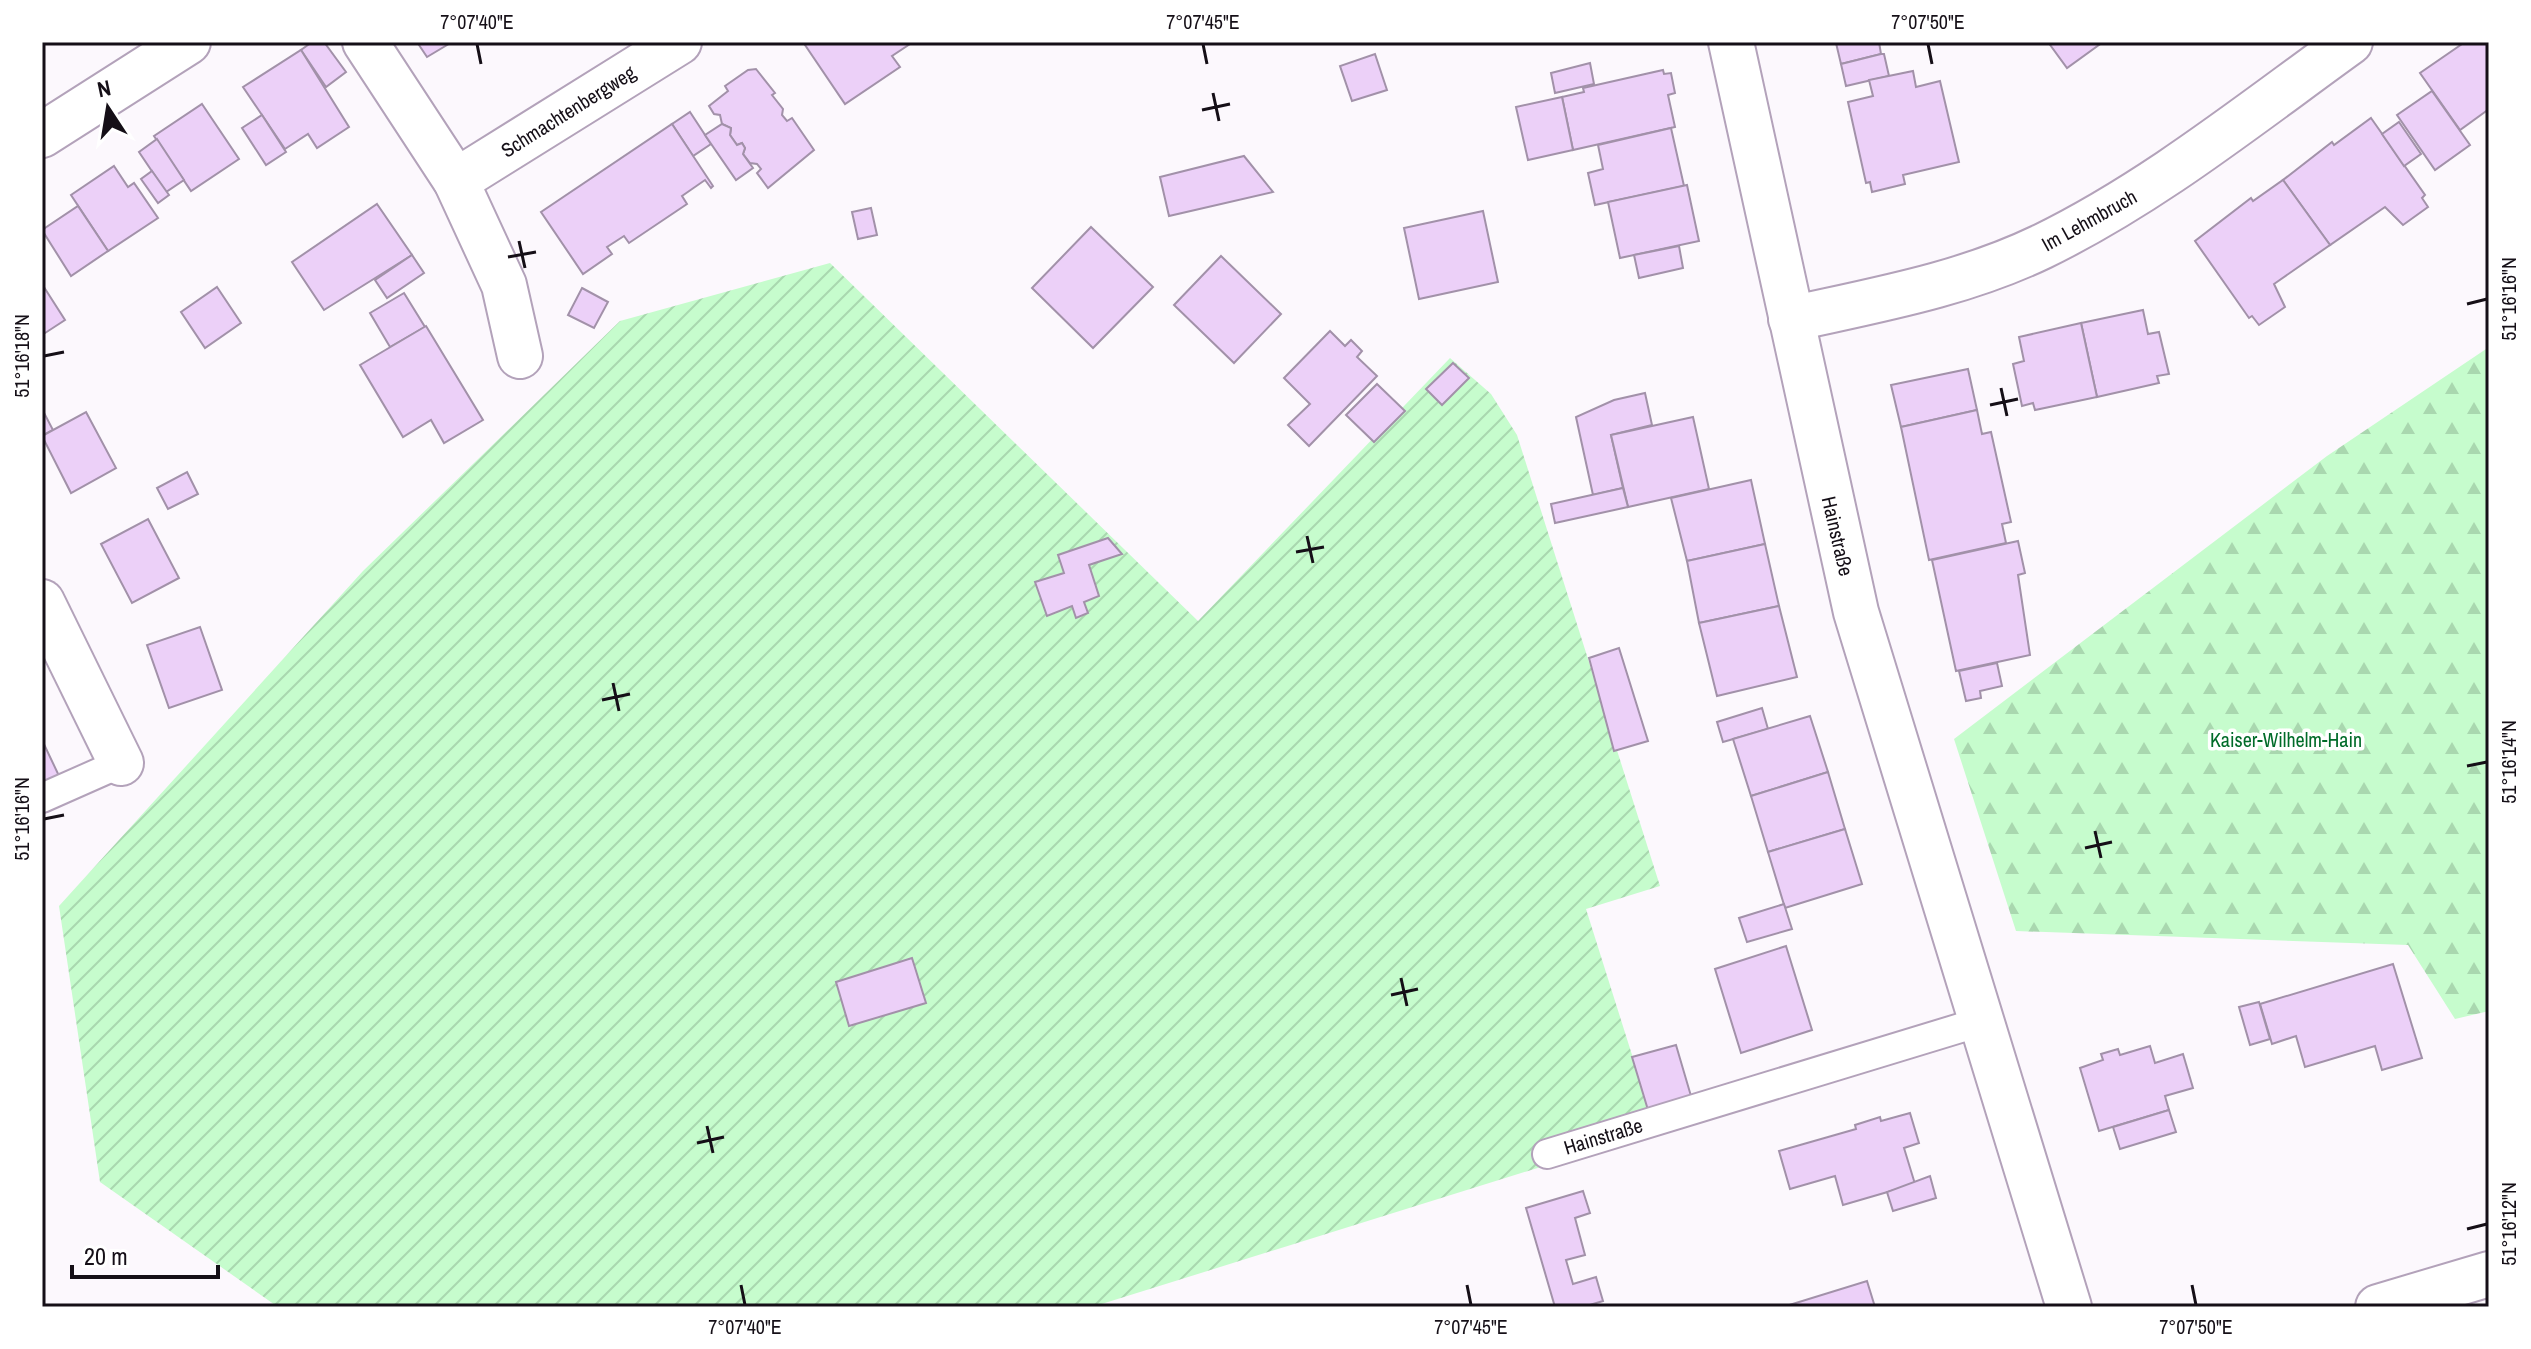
<svg xmlns="http://www.w3.org/2000/svg" width="2531" height="1349" viewBox="0 0 2531 1349" font-family="'Archivo Narrow',sans-serif">
	<style>
		.forest { fill: url(#forest-firs) }
		.garden { fill: url(#garden-furrows) }
		.building { fill: #ecd0f8; stroke: #a291a9; stroke-width: 2 }
		.lines { fill: none; stroke-linecap: round; stroke-linejoin: round }
		.lane-casing { stroke: #b3a2ba; stroke-width: 32 }
		.street-casing { stroke: #b3a2ba; stroke-width: 48 }
		.secondary-casing { stroke: #b3a2ba; stroke-width: 48 }
		.lane { stroke: #fff; stroke-width: 28 }
		.street { stroke: #fff; stroke-width: 44 }
		.secondary { stroke: #fff; stroke-width: 44 }
		.ticks { fill: none; stroke: #150f17; stroke-width: 3 }
		.labels { text-anchor: middle; dominant-baseline: central; stroke-width: 7; stroke-linejoin: round; paint-order: stroke }
		.street-label { font-size: 20px; fill: #150f17; stroke: #fff }
		.park-label { font-size: 20px; fill: #006b29; stroke: #fff }
		.neatline { fill: none; stroke: #150f17; stroke-width: 3 }
		.ticks-label { font-size: 20px; text-anchor: middle; fill: #150f17 }
	</style>
	<defs>
		<pattern id="forest-firs" width="22" height="20" patternUnits="userSpaceOnUse" patternTransform="scale(2)"><rect width="22" height="20" fill="#c6fccd"/><path d="M5 1l3.5 6h-7zM16 11l3.5 6h-7z" fill="#a9d7af"/></pattern>
		<pattern id="garden-furrows" width="10" height="10" patternUnits="userSpaceOnUse" patternTransform="scale(2)"><rect width="10" height="10" fill="#c6fccd"/><path d="M-1 1l2-2M0 10L10 0M9 11l2-2" fill="none" stroke="#a9d7af"/></pattern>
	</defs>
	<rect width="100%" height="100%" fill="#fcf8fd"/>
	<polygon class="forest" points="2489,347 2489,1011 2455,1019 2408,945 2016,931 1954,739 2327,456"/>
	<polygon class="garden" points="830,263 1198,621 1450,358 1491,394 1517,435 1660,886 1586,909 1656,1131 1092,1307 278,1307 100,1182 59,906 363,571 620,321"/>
	<g class="building">
		<polygon points="312,42 324,42 346,72 326,87 301,50"/>
		<polygon points="417,42 452,42 427,57"/>
		<polygon points="803,42 913,42 892,56 900,67 845,104"/>
		<polygon points="1879,42 1881,54 1841,64 1836,43"/>
		<polygon points="2048,42 2103,42 2067,68"/>
		<polygon points="2465,42 2489,42 2489,109 2460,130 2420,73"/>
		<polygon points="301,50 349,127 317,148 308,134 285,149 243,87"/>
		<polygon points="1375,54 1387,90 1352,101 1340,66"/>
		<polygon points="1881,54 1884,54 1889,76 1846,86 1841,64"/>
		<polygon points="1590,63 1594,84 1555,93 1551,73"/>
		<polygon points="756,69 775,93 772,95 783,109 782,115 787,121 792,118 814,150 768,188 757,173 761,169 757,164 750,163 743,154 745,148 742,143 737,145 730,135 731,128 722,124 720,115 714,114 709,106 728,91 725,86 748,70"/>
		<polygon points="1663,70 1664,74 1671,73 1675,93 1668,95 1675,127 1573,150 1562,97 1584,92 1583,88"/>
		<polygon points="1913,71 1916,87 1940,81 1959,162 1903,175 1905,184 1872,192 1870,182 1866,183 1848,102 1873,96 1869,80"/>
		<polygon points="2432,91 2470,145 2435,170 2397,115"/>
		<polygon points="1562,97 1573,150 1528,160 1516,107"/>
		<polygon points="202,104 239,159 191,191 154,136"/>
		<polygon points="690,112 711,144 693,156 672,124"/>
		<polygon points="262,115 286,152 266,165 242,128"/>
		<polygon points="2371,118 2425,195 2422,198 2428,207 2403,225 2385,207 2330,245 2283,180 2332,142 2334,145"/>
		<polygon points="2399,122 2421,154 2404,166 2382,134"/>
		<polygon points="672,124 713,186 711,188 705,180 682,196 687,204 629,243 624,236 607,247 612,254 583,274 541,212"/>
		<polygon points="722,124 731,128 730,135 737,145 742,143 745,148 743,154 753,168 736,180 705,135"/>
		<polygon points="1671,128 1684,186 1595,205 1588,173 1603,169 1598,145"/>
		<polygon points="157,139 184,180 166,192 139,152"/>
		<polygon points="1244,156 1273,192 1169,216 1160,177"/>
		<polygon points="114,166 128,187 134,183 158,218 108,251 71,195"/>
		<polygon points="152,171 169,195 158,203 141,179"/>
		<polygon points="2283,180 2330,245 2274,284 2285,307 2259,325 2252,316 2249,318 2195,241 2251,198 2253,201"/>
		<polygon points="1687,185 1699,241 1620,258 1608,202"/>
		<polygon points="377,204 412,255 324,310 292,262"/>
		<polygon points="78,206 108,251 71,276 42,230"/>
		<polygon points="871,208 877,235 858,239 852,212"/>
		<polygon points="1483,211 1498,282 1419,299 1404,228"/>
		<polygon points="1091,227 1153,287 1093,348 1032,288"/>
		<polygon points="1679,246 1683,268 1639,278 1634,255"/>
		<polygon points="412,255 424,273 387,298 375,280"/>
		<polygon points="1221,256 1281,314 1234,363 1174,305"/>
		<polygon points="42,284 65,320 42,335"/>
		<polygon points="217,287 241,323 205,348 181,312"/>
		<polygon points="582,288 608,302 594,328 568,315"/>
		<polygon points="404,293 425,327 390,347 370,313"/>
		<polygon points="2143,310 2148,334 2159,332 2169,374 2157,376 2159,383 2097,397 2081,323"/>
		<polygon points="2081,323 2097,397 2035,410 2033,403 2022,406 2013,364 2024,361 2019,337"/>
		<polygon points="426,326 483,420 444,443 431,420 403,437 360,365"/>
		<polygon points="1330,331 1345,346 1351,340 1362,351 1357,357 1377,376 1309,446 1288,425 1310,404 1284,378"/>
		<polygon points="1453,363 1469,378 1442,405 1426,389"/>
		<polygon points="1968,369 1977,410 1901,427 1891,385"/>
		<polygon points="1377,384 1405,411 1374,442 1346,415"/>
		<polygon points="1645,393 1652,425 1611,435 1623,488 1593,495 1576,417 1614,400"/>
		<polygon points="42,409 53,430 42,436"/>
		<polygon points="1977,410 1982,434 1991,432 2011,522 2002,524 2006,543 1929,560 1901,427"/>
		<polygon points="86,412 116,468 71,493 42,436"/>
		<polygon points="1693,417 1709,489 1628,507 1611,435"/>
		<polygon points="187,472 198,494 168,509 157,488"/>
		<polygon points="1751,480 1765,544 1687,561 1671,498"/>
		<polygon points="1623,488 1628,507 1555,523 1551,504"/>
		<polygon points="148,519 179,578 132,603 101,544"/>
		<polygon points="1108,538 1122,554 1089,565 1099,596 1084,602 1088,613 1076,618 1072,606 1047,616 1035,582 1064,573 1058,555"/>
		<polygon points="2018,541 2025,573 2018,575 2030,655 1956,671 1932,560"/>
		<polygon points="1765,544 1779,606 1699,623 1687,561"/>
		<polygon points="1779,606 1797,677 1717,696 1699,623"/>
		<polygon points="200,627 222,690 169,708 147,645"/>
		<polygon points="1619,648 1648,741 1614,751 1589,658"/>
		<polygon points="1997,663 2002,686 1980,691 1981,698 1966,701 1959,671"/>
		<polygon points="1762,708 1768,729 1723,742 1717,722"/>
		<polygon points="1810,716 1828,772 1751,796 1733,739"/>
		<polygon points="42,740 60,778 42,786"/>
		<polygon points="1828,772 1845,829 1768,852 1751,796"/>
		<polygon points="1845,829 1862,884 1785,908 1768,852"/>
		<polygon points="1784,904 1792,929 1747,942 1739,918"/>
		<polygon points="1786,946 1812,1030 1741,1053 1715,969"/>
		<polygon points="912,958 926,1003 849,1026 836,982"/>
		<polygon points="2393,964 2422,1058 2382,1070 2375,1046 2305,1067 2296,1036 2272,1044 2260,1004"/>
		<polygon points="2259,1002 2270,1039 2250,1045 2239,1007"/>
		<polygon points="1676,1045 1691,1096 1648,1110 1632,1057"/>
		<polygon points="2150,1046 2155,1063 2183,1054 2193,1088 2165,1096 2169,1110 2099,1131 2080,1068 2103,1060 2101,1054 2118,1049 2120,1055"/>
		<polygon points="2169,1110 2176,1132 2120,1149 2113,1127"/>
		<polygon points="1910,1113 1919,1143 1904,1148 1915,1184 1843,1205 1835,1176 1790,1189 1779,1151 1856,1129 1855,1125 1880,1117 1881,1121"/>
		<polygon points="1930,1176 1936,1198 1893,1211 1887,1192"/>
		<polygon points="1583,1191 1590,1213 1575,1218 1585,1255 1566,1260 1573,1284 1596,1277 1603,1301 1583,1307 1555,1307 1526,1208"/>
		<polygon points="1867,1281 1875,1307 1786,1307 1786,1306"/>
	</g>
	<g class="lines">
		<defs>
			<g id="lane">
				<polyline points="42,798 121,763"/>
				<polyline points="1547,1154 1980,1022"/>
			</g>
			<g id="street">
				<polyline points="365,42 456,181 504,285 520,356"/>
				<polyline points="42,135 188,42"/>
				<polyline points="456,181 679,42"/>
				<path d="M 1791,319 C 1876,300 1962,285 2041,247 C 2152,193 2250,114 2350,42"/>
				<polyline points="42,602 121,763"/>
				<polyline points="2378,1307 2489,1274"/>
			</g>
			<polyline id="secondary" points="1731,42 1856,612 2069,1307"/>
		</defs>
		<use href="#lane" class="lane-casing"/>
		<use href="#street" class="street-casing"/>
		<use href="#secondary" class="secondary-casing"/>
		<use href="#lane" class="lane"/>
		<use href="#street" class="street"/>
		<use href="#secondary" class="secondary"/>
	</g>
	<path class="ticks" d="M 477,44 L 481,64M 1203,44 L 1207,64M 1928,44 L 1932,64M 1213,93 L 1219,121M 1202,110 L 1230,104M 519,241 L 525,268M 508,257 L 536,252M 2467,304 L 2487,299M 44,356 L 64,352M 2001,388 L 2007,416M 1990,405 L 2018,399M 1307,536 L 1313,563M 1296,552 L 1324,547M 613,683 L 619,711M 602,700 L 630,694M 2467,766 L 2487,762M 44,819 L 64,815M 2095,831 L 2101,858M 2085,848 L 2112,842M 1401,978 L 1407,1006M 1391,995 L 1418,989M 707,1126 L 713,1153M 697,1143 L 724,1137M 2467,1229 L 2487,1224M 741,1285 L 745,1305M 1467,1285 L 1471,1305M 2192,1285 L 2196,1305"/>
	<g class="labels">
		<g class="street-label">
			<text transform="translate(568 111) rotate(-32)">Schmachtenbergweg</text>
			<text transform="translate(2089 220) rotate(-29)">Im Lehmbruch</text>
			<text transform="translate(1838 536) rotate(77)">Hainstraße</text>
			<text transform="translate(1603 1136) rotate(-17)">Hainstraße</text>
		</g>
		<g class="park-label">
			<text x="2286" y="739">Kaiser-Wilhelm-Hain</text>
		</g>
	</g>
	<rect width="2531" height="1349" fill="none" stroke="#ffffff" stroke-width="88"/>
	<g transform="translate(108 108) rotate(348)" stroke="#ffffff" stroke-width="6" paint-order="stroke">
	<path d="M0-6L14 30L0 20L-14 30Z" fill="#150f17"/>
	<text y="-12" font-size="22" font-weight="bold" text-anchor="middle" fill="#150f17">N</text>
	</g>
	<path d="M72 1265v12h146v-12" fill="none" stroke="#150f17" stroke-width="4"/>
	<text x="84" y="1265" font-size="24" fill="#150f17" stroke="#ffffff" stroke-width="6" paint-order="stroke">20 m</text>
	<rect x="44" y="44" width="2443" height="1261" class="neatline"/>
	<g class="ticks-label">
		<text x="477" y="29">7°07'40"E</text>
		<text x="1203" y="29">7°07'45"E</text>
		<text x="1928" y="29">7°07'50"E</text>
		<text transform="translate(2509 299) rotate(-90)" y="7">51°16'16"N</text>
		<text transform="translate(22 356) rotate(-90)" y="7">51°16'18"N</text>
		<text transform="translate(2509 762) rotate(-90)" y="7">51°16'14"N</text>
		<text transform="translate(22 819) rotate(-90)" y="7">51°16'16"N</text>
		<text transform="translate(2509 1224) rotate(-90)" y="7">51°16'12"N</text>
		<text x="745" y="1334">7°07'40"E</text>
		<text x="1471" y="1334">7°07'45"E</text>
		<text x="2196" y="1334">7°07'50"E</text>
	</g>
</svg>
